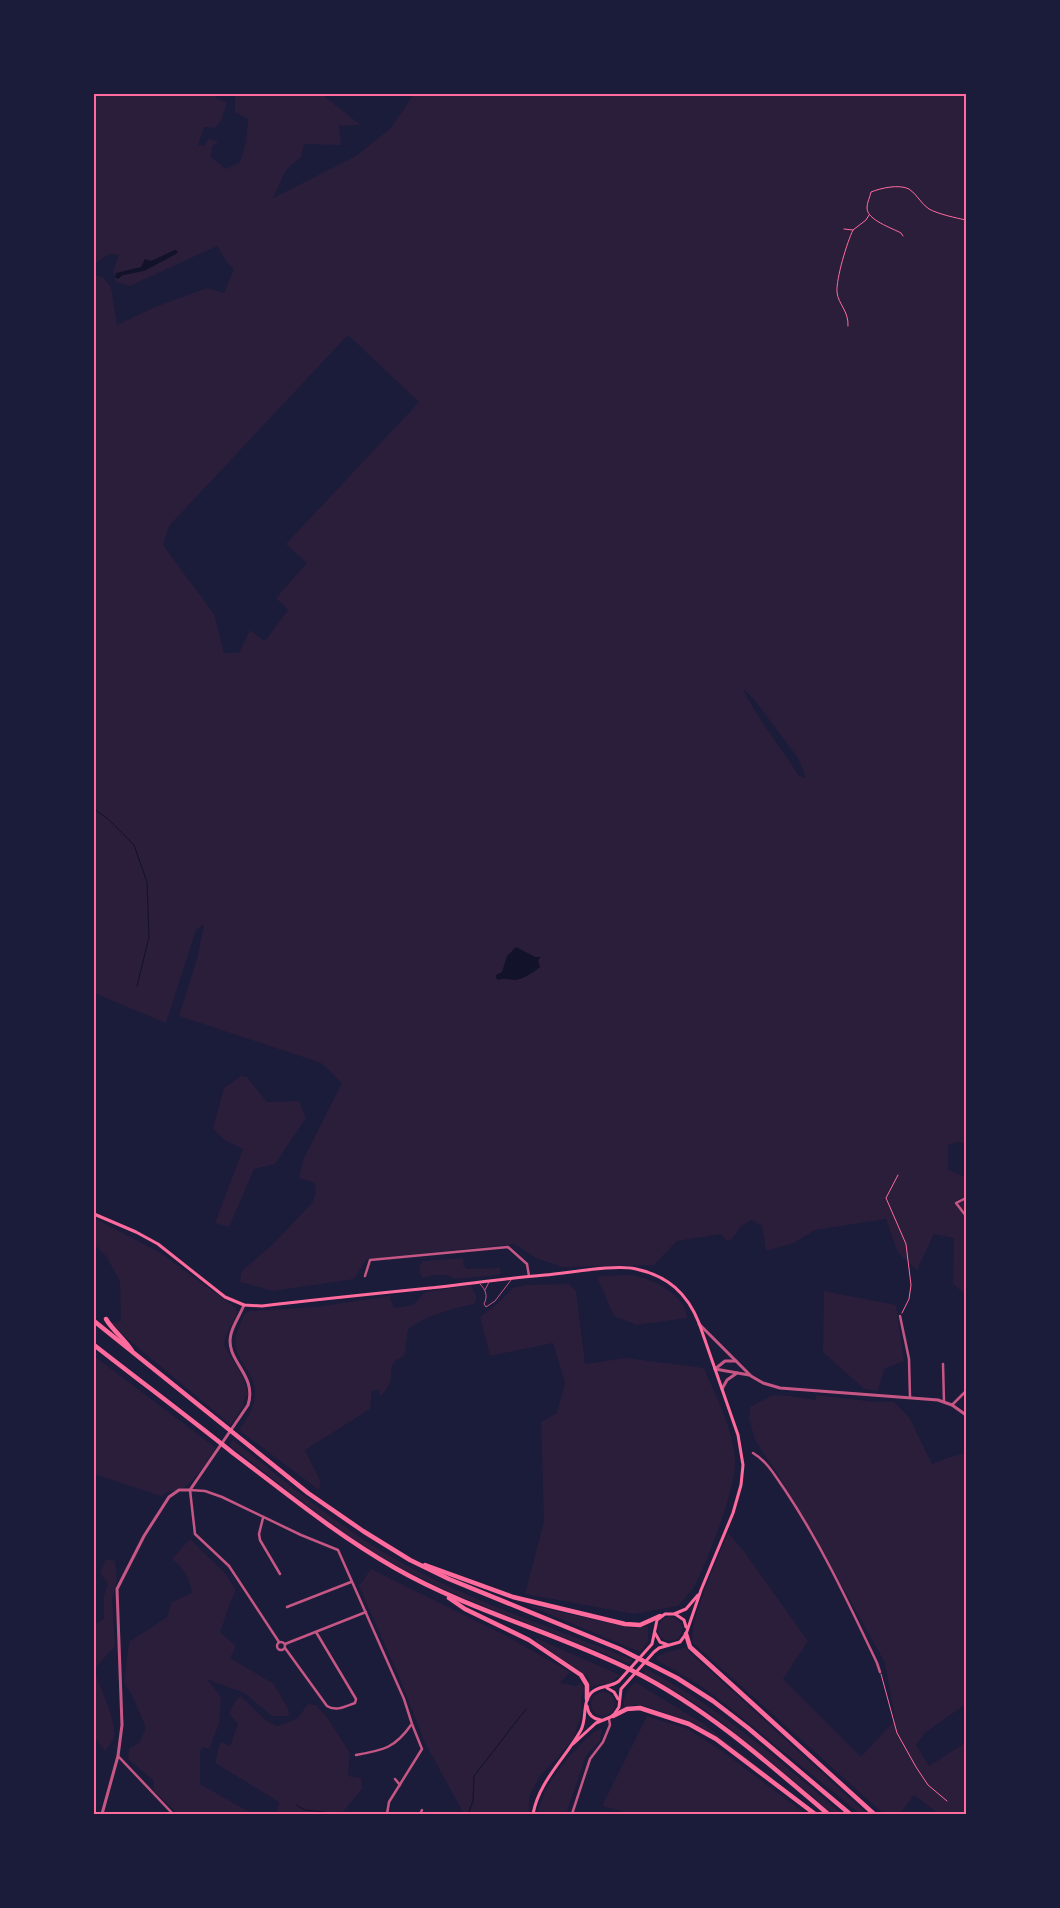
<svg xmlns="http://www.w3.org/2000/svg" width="1060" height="1908" viewBox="0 0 1060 1908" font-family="Raleway,sans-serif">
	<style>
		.green { fill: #2a1e3b; fill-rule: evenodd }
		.water { fill: #12122b }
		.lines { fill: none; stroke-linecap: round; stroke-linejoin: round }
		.stream { stroke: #12122b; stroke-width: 1 }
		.path { stroke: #ff6b9d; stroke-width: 1 }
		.service { stroke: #c65784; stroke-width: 1 }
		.minor { stroke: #c65784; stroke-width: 2.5 }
		.tertiary { stroke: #c65784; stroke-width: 3 }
		.secondary { stroke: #ff6b9d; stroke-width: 3 }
		.motorway { stroke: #ff6b9d; stroke-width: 4.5 }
		.neatline { fill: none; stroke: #ff6b9d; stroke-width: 2 }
	</style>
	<rect width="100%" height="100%" fill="#1b1b3a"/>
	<g class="green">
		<path d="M 94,94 L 221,94 L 215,97 L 227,103 L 221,121 L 214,128 L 204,127 L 198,145 L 204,146 L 208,139 L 219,141 L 212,147 L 211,157 L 226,169 L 240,162 L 246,143 L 248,119 L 235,112 L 235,97 L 241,94 L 326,94 L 325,97 L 361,125 L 339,126 L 341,145 L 304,144 L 301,157 L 286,170 L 273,198 L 356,156 L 391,128 L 414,94 L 966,94 L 966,1144 L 958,1142 L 948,1145 L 948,1170 L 966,1177 L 966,1295 L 953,1284 L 954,1238 L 934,1234 L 917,1270 L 898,1253 L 886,1219 L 815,1230 L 794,1243 L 766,1251 L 762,1226 L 751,1220 L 740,1227 L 732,1239 L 727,1241 L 721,1234 L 677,1241 L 654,1265 L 562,1267 L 536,1258 L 514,1244 L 367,1259 L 354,1279 L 273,1291 L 240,1282 L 241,1272 L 274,1243 L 312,1203 L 316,1193 L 315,1183 L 299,1178 L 304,1158 L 342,1083 L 321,1063 L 179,1016 L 197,959 L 204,924 L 196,930 L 166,1023 L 94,993 L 94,274 L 104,278 L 111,287 L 117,325 L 155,307 L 207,288 L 224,293 L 234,269 L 226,261 L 217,246 L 130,286 L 116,282 L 113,270 L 119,255 L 109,254 L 94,264 ZM 348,335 L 419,402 L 286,544 L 307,563 L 276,598 L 288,610 L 265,641 L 250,630 L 239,653 L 224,653 L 214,614 L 163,545 L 169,526 ZM 743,689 L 753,698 L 798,758 L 806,778 L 799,776 C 781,747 758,720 743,689 Z"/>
		<polygon points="241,1076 247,1077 267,1102 299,1101 306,1118 275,1164 254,1169 229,1227 215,1223 243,1149 224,1140 213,1128 224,1088"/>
		<polygon points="94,1218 159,1252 236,1308 237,1313 225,1338 224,1345 242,1376 248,1394 245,1397 243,1406 231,1425 117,1330 111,1323 121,1321 120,1281 106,1256 94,1244"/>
		<path d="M 462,1258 L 464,1260 L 463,1265 L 468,1269 L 500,1268 L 501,1272 L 499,1275 L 455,1279 C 446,1272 433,1275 422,1278 L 420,1274 L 420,1265 L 423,1261 Z"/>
		<path d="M 604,1276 C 614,1276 626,1274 636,1276 C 655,1280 686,1296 687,1318 L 636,1325 L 614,1316 L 597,1277 Z"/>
		<path d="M 569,1284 L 576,1291 L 585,1364 L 626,1358 L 704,1368 C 716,1397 732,1426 735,1458 C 738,1484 708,1560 695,1585 C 691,1592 684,1599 678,1606 L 634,1614 L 525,1594 L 544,1521 L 541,1422 L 557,1413 L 565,1383 L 553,1343 L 490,1356 L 480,1317 L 497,1304 L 513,1288 L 526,1285 Z"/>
		<path d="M 471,1285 L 477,1298 L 474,1304 C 450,1309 428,1315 408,1329 L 404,1356 L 396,1360 L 391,1368 C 392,1380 390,1388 380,1396 L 379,1390 L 372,1391 L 370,1409 L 305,1450 L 321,1482 L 319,1490 L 239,1430 C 247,1419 256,1406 255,1391 C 253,1365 226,1357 239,1327 C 242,1320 243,1315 249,1311 L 316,1307 L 389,1296 L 394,1308 L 413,1305 L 425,1292 Z"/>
		<polygon points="824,1291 896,1305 904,1361 884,1369 878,1391 864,1389 823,1352"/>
		<path d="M 94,1356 L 216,1448 C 209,1458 193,1483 183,1488 C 175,1492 171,1489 161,1496 L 94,1474 Z"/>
		<path d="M 773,1395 L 790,1396 L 816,1400 L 816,1395 L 876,1402 L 894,1402 L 909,1417 L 932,1464 L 950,1457 L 966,1453 L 966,1704 L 925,1733 L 916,1745 L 929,1766 L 966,1742 L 966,1814 L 939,1814 L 914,1795 L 900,1814 L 884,1814 L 693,1643 C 687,1624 719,1555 728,1533 L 743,1550 L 808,1641 L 783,1679 L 861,1757 L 895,1720 L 885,1663 L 814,1535 L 777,1473 L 755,1440 L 749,1418 L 750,1407 Z"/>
		<path d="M 233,1440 C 285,1481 337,1526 395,1559 C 470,1601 553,1628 633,1660 L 629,1664 C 550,1630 467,1605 392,1563 C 334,1530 282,1485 229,1445 Z"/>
		<path d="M 190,1539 L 225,1573 L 236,1590 C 228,1604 226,1618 220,1632 L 236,1646 L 230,1658 L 274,1684 L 288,1709 L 289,1716 L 272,1716 L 244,1693 L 207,1679 L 221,1697 L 219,1724 L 209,1749 L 203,1747 L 200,1752 L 200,1784 L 253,1814 L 178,1814 L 153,1790 L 154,1781 L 128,1759 L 129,1749 L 139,1743 L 146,1728 L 133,1697 L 124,1683 L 129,1642 L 167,1617 L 172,1602 L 192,1593 C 190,1579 183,1567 172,1559 Z"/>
		<path d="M 106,1559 L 115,1561 L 117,1579 L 112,1599 L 115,1646 L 94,1669 C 99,1685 117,1722 114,1737 C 113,1741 108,1747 105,1751 L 94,1737 L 94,1625 L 104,1619 L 104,1595 L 108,1584 L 100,1573 Z"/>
		<polygon points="371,1569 508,1637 570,1672 560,1683 576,1686 581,1682 584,1690 581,1697 582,1713 573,1739 559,1756 540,1776 529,1796 529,1814 472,1814 473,1812 464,1814 424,1741 400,1679 359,1586"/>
		<polygon points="525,1604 632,1628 648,1626 648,1641 640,1652"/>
		<circle cx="670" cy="1629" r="12"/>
		<polygon points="536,1638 620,1675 608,1685 600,1684 592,1687 588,1678 536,1641"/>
		<path d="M 686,1647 L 688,1651 L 867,1814 L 860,1814 L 729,1707 L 701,1686 L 655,1659 C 662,1651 676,1651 686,1647 Z"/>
		<path d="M 646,1669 C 719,1706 780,1762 842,1814 L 833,1814 L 714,1716 L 683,1696 L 643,1673 Z"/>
		<path d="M 635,1682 L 704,1724 L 774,1779 L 774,1782 L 708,1731 L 693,1723 L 645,1706 L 635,1705 L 624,1708 C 623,1695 627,1691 635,1682 Z"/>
		<circle cx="603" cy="1704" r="12"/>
		<polygon points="241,1696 265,1720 277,1726 297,1719 308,1704 316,1705 327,1717 350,1753 348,1776 361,1778 362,1789 341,1814 276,1814 279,1802 215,1763 220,1742 230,1746 238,1724 229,1713 236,1700"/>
		<polygon points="647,1716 688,1729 719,1749 806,1814 631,1814 602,1806"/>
		<path d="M 602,1728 L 600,1741 L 586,1756 L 566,1814 L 538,1814 C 539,1807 542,1799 545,1792 C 551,1777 587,1732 602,1728 Z"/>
	</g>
	<g class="water">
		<polygon points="175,250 178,251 176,254 144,271 123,275 118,279 115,277 116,273 141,267 145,259 151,261"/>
		<path d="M 516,947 L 535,957 L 541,957 L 538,960 L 540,967 C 534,972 522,980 514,980 C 507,979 505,978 498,980 L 496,978 L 496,975 L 502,972 L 507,956 Z"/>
	</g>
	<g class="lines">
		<g class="stream">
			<polyline points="94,809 108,819 134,845 147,882 149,937 137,986"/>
			<polyline points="296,1805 305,1810 324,1812"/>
			<polyline points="325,1812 328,1814"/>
			<polyline points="468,1814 473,1801 474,1776 526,1709"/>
		</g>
		<g class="path">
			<polyline points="844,229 853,230 866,220 869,215"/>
			<path d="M 903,236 L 901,233 C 892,228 867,220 867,208 C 867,202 870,197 871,192 C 881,188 899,184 909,189 C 917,194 921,204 929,209 C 938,214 956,218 966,220"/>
			<path d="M 848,326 C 849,311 838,304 837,292 C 836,279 847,242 853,230"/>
			<polyline points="898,1175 886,1198 906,1244 911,1285 909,1299 902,1313"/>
			<polyline points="881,1674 897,1733 916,1767 928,1785 947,1801"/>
		</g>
		<g class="service">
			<path d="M 480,1284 C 486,1290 488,1296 484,1304 L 486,1307 L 495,1301 L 511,1280"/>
			<polyline points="485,1290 489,1282"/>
		</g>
		<g class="minor">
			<polyline points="966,1198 956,1203 966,1216"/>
			<polyline points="365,1276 370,1260 508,1247 527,1264 529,1276"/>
			<polyline points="900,1316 909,1359 910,1397"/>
			<polyline points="943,1364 944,1402"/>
			<polyline points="952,1405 966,1391"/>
			<path d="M 753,1453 C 768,1462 775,1476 785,1490 C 821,1544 849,1604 877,1663 L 880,1672"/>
			<polyline points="263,1518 259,1534 260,1540 280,1574"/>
			<polyline points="287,1607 351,1582"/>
			<polyline points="279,1642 229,1566 195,1534 190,1490 205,1491 222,1497 301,1535 338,1550 404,1699 412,1724 422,1749 389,1802 387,1814"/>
			<circle cx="281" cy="1646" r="4"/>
			<polyline points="285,1644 366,1612"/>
			<path d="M 285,1648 L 327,1706 C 336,1712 346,1706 355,1703 L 356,1699 L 316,1632"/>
			<path d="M 356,1755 C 384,1750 395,1748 411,1725"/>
			<polyline points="118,1756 173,1814"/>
			<polyline points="395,1779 400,1785"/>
			<polyline points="420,1814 422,1810"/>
			<polyline points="572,1814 590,1759 603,1742 610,1725 609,1719"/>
		</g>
		<g class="tertiary">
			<polyline points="699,1324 751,1376 763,1383 780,1388 938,1400 952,1405 966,1415"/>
			<polyline points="715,1369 749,1375"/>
			<polyline points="715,1369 725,1361 736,1361"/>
			<polyline points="722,1389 727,1380 737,1373"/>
			<path d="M 102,1814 L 118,1756 L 122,1725 L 117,1589 L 144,1536 L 169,1497 L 179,1490 L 190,1490 L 248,1405 C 258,1374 224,1361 231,1334 C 233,1325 240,1315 244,1305"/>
		</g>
		<g class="secondary">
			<path d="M 94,1214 L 136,1232 L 158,1244 L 225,1297 L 244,1305 L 262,1306 C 321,1299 381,1293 440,1287 C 475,1283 510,1278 545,1275 C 569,1273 615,1264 636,1269 C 668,1276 687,1293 699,1323 L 738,1435 L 743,1465 L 741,1485 L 733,1513 L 701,1590 L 686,1634 L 680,1642 L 659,1648 L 654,1652 L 621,1689 L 619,1707 L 613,1716 L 596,1723 L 573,1744"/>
			<polyline points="675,1614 684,1620 686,1627"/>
			<polyline points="655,1633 660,1642 668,1645"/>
			<polyline points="607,1688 614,1692 618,1699"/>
			<path d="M 587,1706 C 588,1714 593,1719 601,1720"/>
			<path d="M 533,1814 C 539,1781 565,1759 581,1730 C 587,1719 582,1703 591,1693 C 598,1685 610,1688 619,1681 L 652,1644 L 657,1620 L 665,1614 L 674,1614 L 686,1609 L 698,1595"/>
		</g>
		<g class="motorway">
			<path d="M 106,1319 C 113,1331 125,1339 132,1351"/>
			<polyline points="94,1321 308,1493 363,1531 410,1560 449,1579 620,1649 677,1678 713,1701 748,1728 850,1814"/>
			<path d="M 94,1345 C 140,1381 187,1416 233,1453 C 286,1493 337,1535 395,1568 C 470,1611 555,1632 633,1671 C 706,1708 766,1761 828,1814"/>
			<polyline points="425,1565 513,1597 625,1624 640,1625 660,1616"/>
			<polyline points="449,1598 465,1609 529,1640 581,1675 587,1685 587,1699"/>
			<polyline points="686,1634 690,1647 874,1814"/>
			<polyline points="613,1716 627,1709 640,1708 689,1724 716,1739 815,1814"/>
		</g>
	</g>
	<rect width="1060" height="1908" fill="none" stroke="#1b1b3a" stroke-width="190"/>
	<rect x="95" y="95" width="870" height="1718" class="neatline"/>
</svg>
